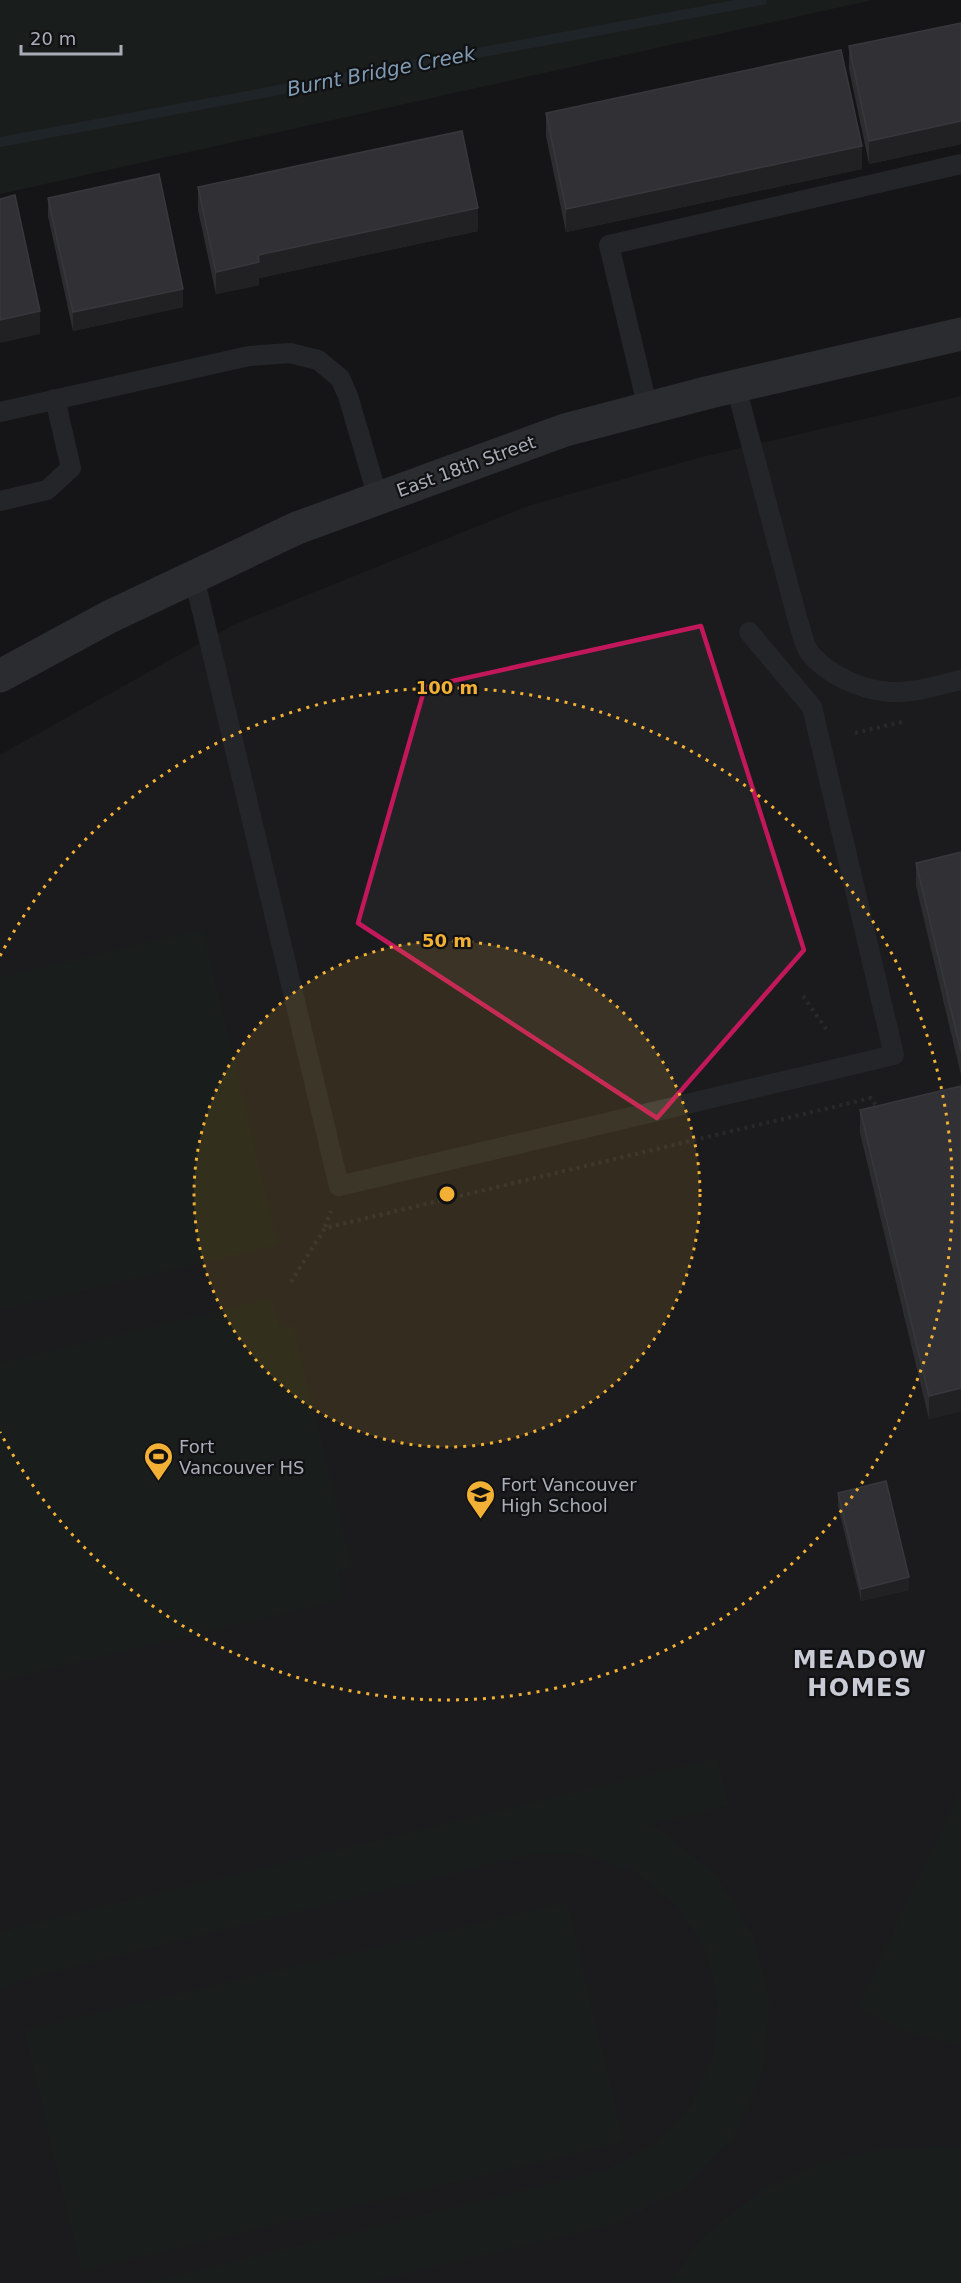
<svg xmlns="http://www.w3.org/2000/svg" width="961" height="2283" viewBox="0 0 961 2283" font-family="'DejaVu Sans',sans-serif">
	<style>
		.built { fill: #222225 }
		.green { fill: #1e261f }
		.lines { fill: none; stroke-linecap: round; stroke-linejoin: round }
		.stream { stroke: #2c353c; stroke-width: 10 }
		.path { stroke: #3d3f44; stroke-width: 4; stroke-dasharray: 3 4.5; stroke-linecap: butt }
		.lane { stroke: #37383d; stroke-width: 20 }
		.secondary { stroke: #45474d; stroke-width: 33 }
		.wall { fill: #47494d }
		.shaded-wall { fill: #2f3033 }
		.building { fill: #525359; stroke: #5f6168; stroke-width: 1.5 }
		.marked { fill: none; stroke: #c2185b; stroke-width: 4.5; stroke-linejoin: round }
		.ring { fill: none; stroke: #f2b134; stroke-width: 3; stroke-dasharray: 3 6 }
		.labels { text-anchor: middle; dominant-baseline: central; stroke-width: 4.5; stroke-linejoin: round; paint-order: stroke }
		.street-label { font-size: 18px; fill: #a8adb8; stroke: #111113 }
		.poi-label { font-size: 18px; fill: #a8adb8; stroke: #111113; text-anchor: start }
		.water-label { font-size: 20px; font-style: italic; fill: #7f9bb3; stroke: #111113 }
		.district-label { font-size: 24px; font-weight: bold; letter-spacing: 1.5px; fill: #c9ccd4; stroke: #111113 }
		.centre { fill: #f2b134; stroke: #111113; stroke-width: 3 }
		.ring-label { font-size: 18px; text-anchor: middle; font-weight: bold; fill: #f2b134; stroke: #111113; stroke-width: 4.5; stroke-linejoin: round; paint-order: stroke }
	</style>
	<rect width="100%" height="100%" fill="#161618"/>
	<polygon class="built" points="961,396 961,2283 0,2283 0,755 233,625 528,506 698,458"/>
	<g class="green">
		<polygon points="0,0 872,0 0,194"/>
		<polygon points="203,929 278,1245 0,1310 0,977"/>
		<polygon points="272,1298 280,1328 293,1325 352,1567 338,1571 344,1599 0,1681 0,1363"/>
		<polygon points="717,1758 729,1805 647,1825 661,1830 716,1875 753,1935 770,2004 762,2075 732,2139 682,2190 619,2223 365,2283 147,2283 605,2170 653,2145 691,2106 713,2057 718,2003 706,1950 676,1905 634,1872 582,1854 528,1855 24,1979 0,1991 0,1934 13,1928"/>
		<polygon points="961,1789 961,2045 914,2034 857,2008"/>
		<polygon points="567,1902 624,2142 81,2271 24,2030"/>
		<polygon points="947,2146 961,2148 961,2283 670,2283 702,2237 761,2190 818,2164 881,2149"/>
	</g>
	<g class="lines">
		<polyline class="stream" points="0,142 762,0"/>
		<g class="path">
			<polyline points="855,733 906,721"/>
			<polyline points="803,996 829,1033"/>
			<polyline points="325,1227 331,1211"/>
			<polyline points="291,1282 325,1228 871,1098 878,1109"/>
		</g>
		<g class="lane">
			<path d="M 736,387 L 798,621 C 801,630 804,644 809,652 C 827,675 863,691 892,692 C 915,693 939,685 961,680"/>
			<polyline points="648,409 609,245 961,164"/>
			<polyline points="0,412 249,356 290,353 318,360 340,378 348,396 378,498"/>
			<polyline points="0,501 47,490 71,468 55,399"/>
			<polyline points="194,577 339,1186 894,1055 812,707 749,632"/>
		</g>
		<polyline class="secondary" points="0,676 109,617 297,528 565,430 710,392 961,334"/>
	</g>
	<g class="wall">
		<polygon points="961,23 961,144 869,164 849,69 849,46"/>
		<polygon points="546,113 862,169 566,232 546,136"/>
		<polygon points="198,187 478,231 259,278 259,285 216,294 198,210"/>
		<polygon points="48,198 183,307 73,331 48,216"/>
		<polygon points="961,852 961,1075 916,886 916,863"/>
		<polygon points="961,1086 961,1411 929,1419 860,1133 860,1110"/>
		<polygon points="838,1493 909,1590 861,1601 838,1506"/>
	</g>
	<g class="shaded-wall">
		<polygon points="961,121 961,144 869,164 869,141"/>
		<polygon points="862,146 862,169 566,232 566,209"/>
		<polygon points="478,208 478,231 259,278 259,285 216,294 216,272 258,255"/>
		<polygon points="183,289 183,307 73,331 73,312"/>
		<polygon points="40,311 40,334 0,343 0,320"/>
		<polygon points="961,1388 961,1411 929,1419 929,1396"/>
		<polygon points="909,1577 909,1590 861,1601 861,1589"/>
	</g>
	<g class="building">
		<polygon points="961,23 961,121 869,141 849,46"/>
		<polygon points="841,50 862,146 566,209 546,113"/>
		<polygon points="462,131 478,208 258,255 259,262 216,272 198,187"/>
		<polygon points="159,174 183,289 73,312 48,198"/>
		<polygon points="15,195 40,311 0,320 0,199"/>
		<polygon points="961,852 961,1052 916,863"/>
		<polygon points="961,1086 961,1388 929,1396 860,1110"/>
		<polygon points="886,1481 909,1577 861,1589 838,1493"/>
	</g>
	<path d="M0 0H961V2283H0ZM 701,626 L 804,950 L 657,1118 L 358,923 L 425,687 Z" fill="#161618" fill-opacity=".55" fill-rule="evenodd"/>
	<path class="marked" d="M 701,626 L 804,950 L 657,1118 L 358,923 L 425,687 Z"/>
	<circle cx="447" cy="1194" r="253" fill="#f2b134" fill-opacity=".12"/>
	<g class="ring">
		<circle cx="447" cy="1194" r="253"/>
		<path d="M0 956A506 506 0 1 1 0 1432"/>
	</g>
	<defs>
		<symbol id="stadium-pin" viewBox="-11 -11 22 30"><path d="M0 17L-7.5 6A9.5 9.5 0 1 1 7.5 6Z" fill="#f2b134" stroke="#111113"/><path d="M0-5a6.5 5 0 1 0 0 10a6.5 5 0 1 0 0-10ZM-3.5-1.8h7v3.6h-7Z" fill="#111"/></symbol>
		<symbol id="school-pin" viewBox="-11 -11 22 30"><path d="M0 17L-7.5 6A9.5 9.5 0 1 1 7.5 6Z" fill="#f2b134" stroke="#111113"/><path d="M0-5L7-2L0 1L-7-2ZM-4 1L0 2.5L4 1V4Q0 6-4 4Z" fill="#111"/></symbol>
	</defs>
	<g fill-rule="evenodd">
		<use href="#stadium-pin" x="142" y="1440" width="33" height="45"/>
		<use href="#school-pin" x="464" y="1478" width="33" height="45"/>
	</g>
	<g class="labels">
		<g class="street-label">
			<text transform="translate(466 466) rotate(-20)">East 18th Street</text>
		</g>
		<g class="poi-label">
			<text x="179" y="1446">Fort<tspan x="179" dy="21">Vancouver HS</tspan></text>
			<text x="501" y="1484">Fort Vancouver<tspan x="501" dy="21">High School</tspan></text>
		</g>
		<g class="water-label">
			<text transform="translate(381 71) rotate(-11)">Burnt Bridge Creek</text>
		</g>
		<g class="district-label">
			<text x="860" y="1660">MEADOW<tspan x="860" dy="28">HOMES</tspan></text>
		</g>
	</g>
	<circle cx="447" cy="1194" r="9" class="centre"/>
	<g class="ring-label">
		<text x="447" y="694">100 m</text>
		<text x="447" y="947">50 m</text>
	</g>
	<path d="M21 45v9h100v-9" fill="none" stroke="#a8adb8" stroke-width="3"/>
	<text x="30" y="45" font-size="18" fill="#a8adb8" stroke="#111113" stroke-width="4.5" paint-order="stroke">20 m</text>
</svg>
